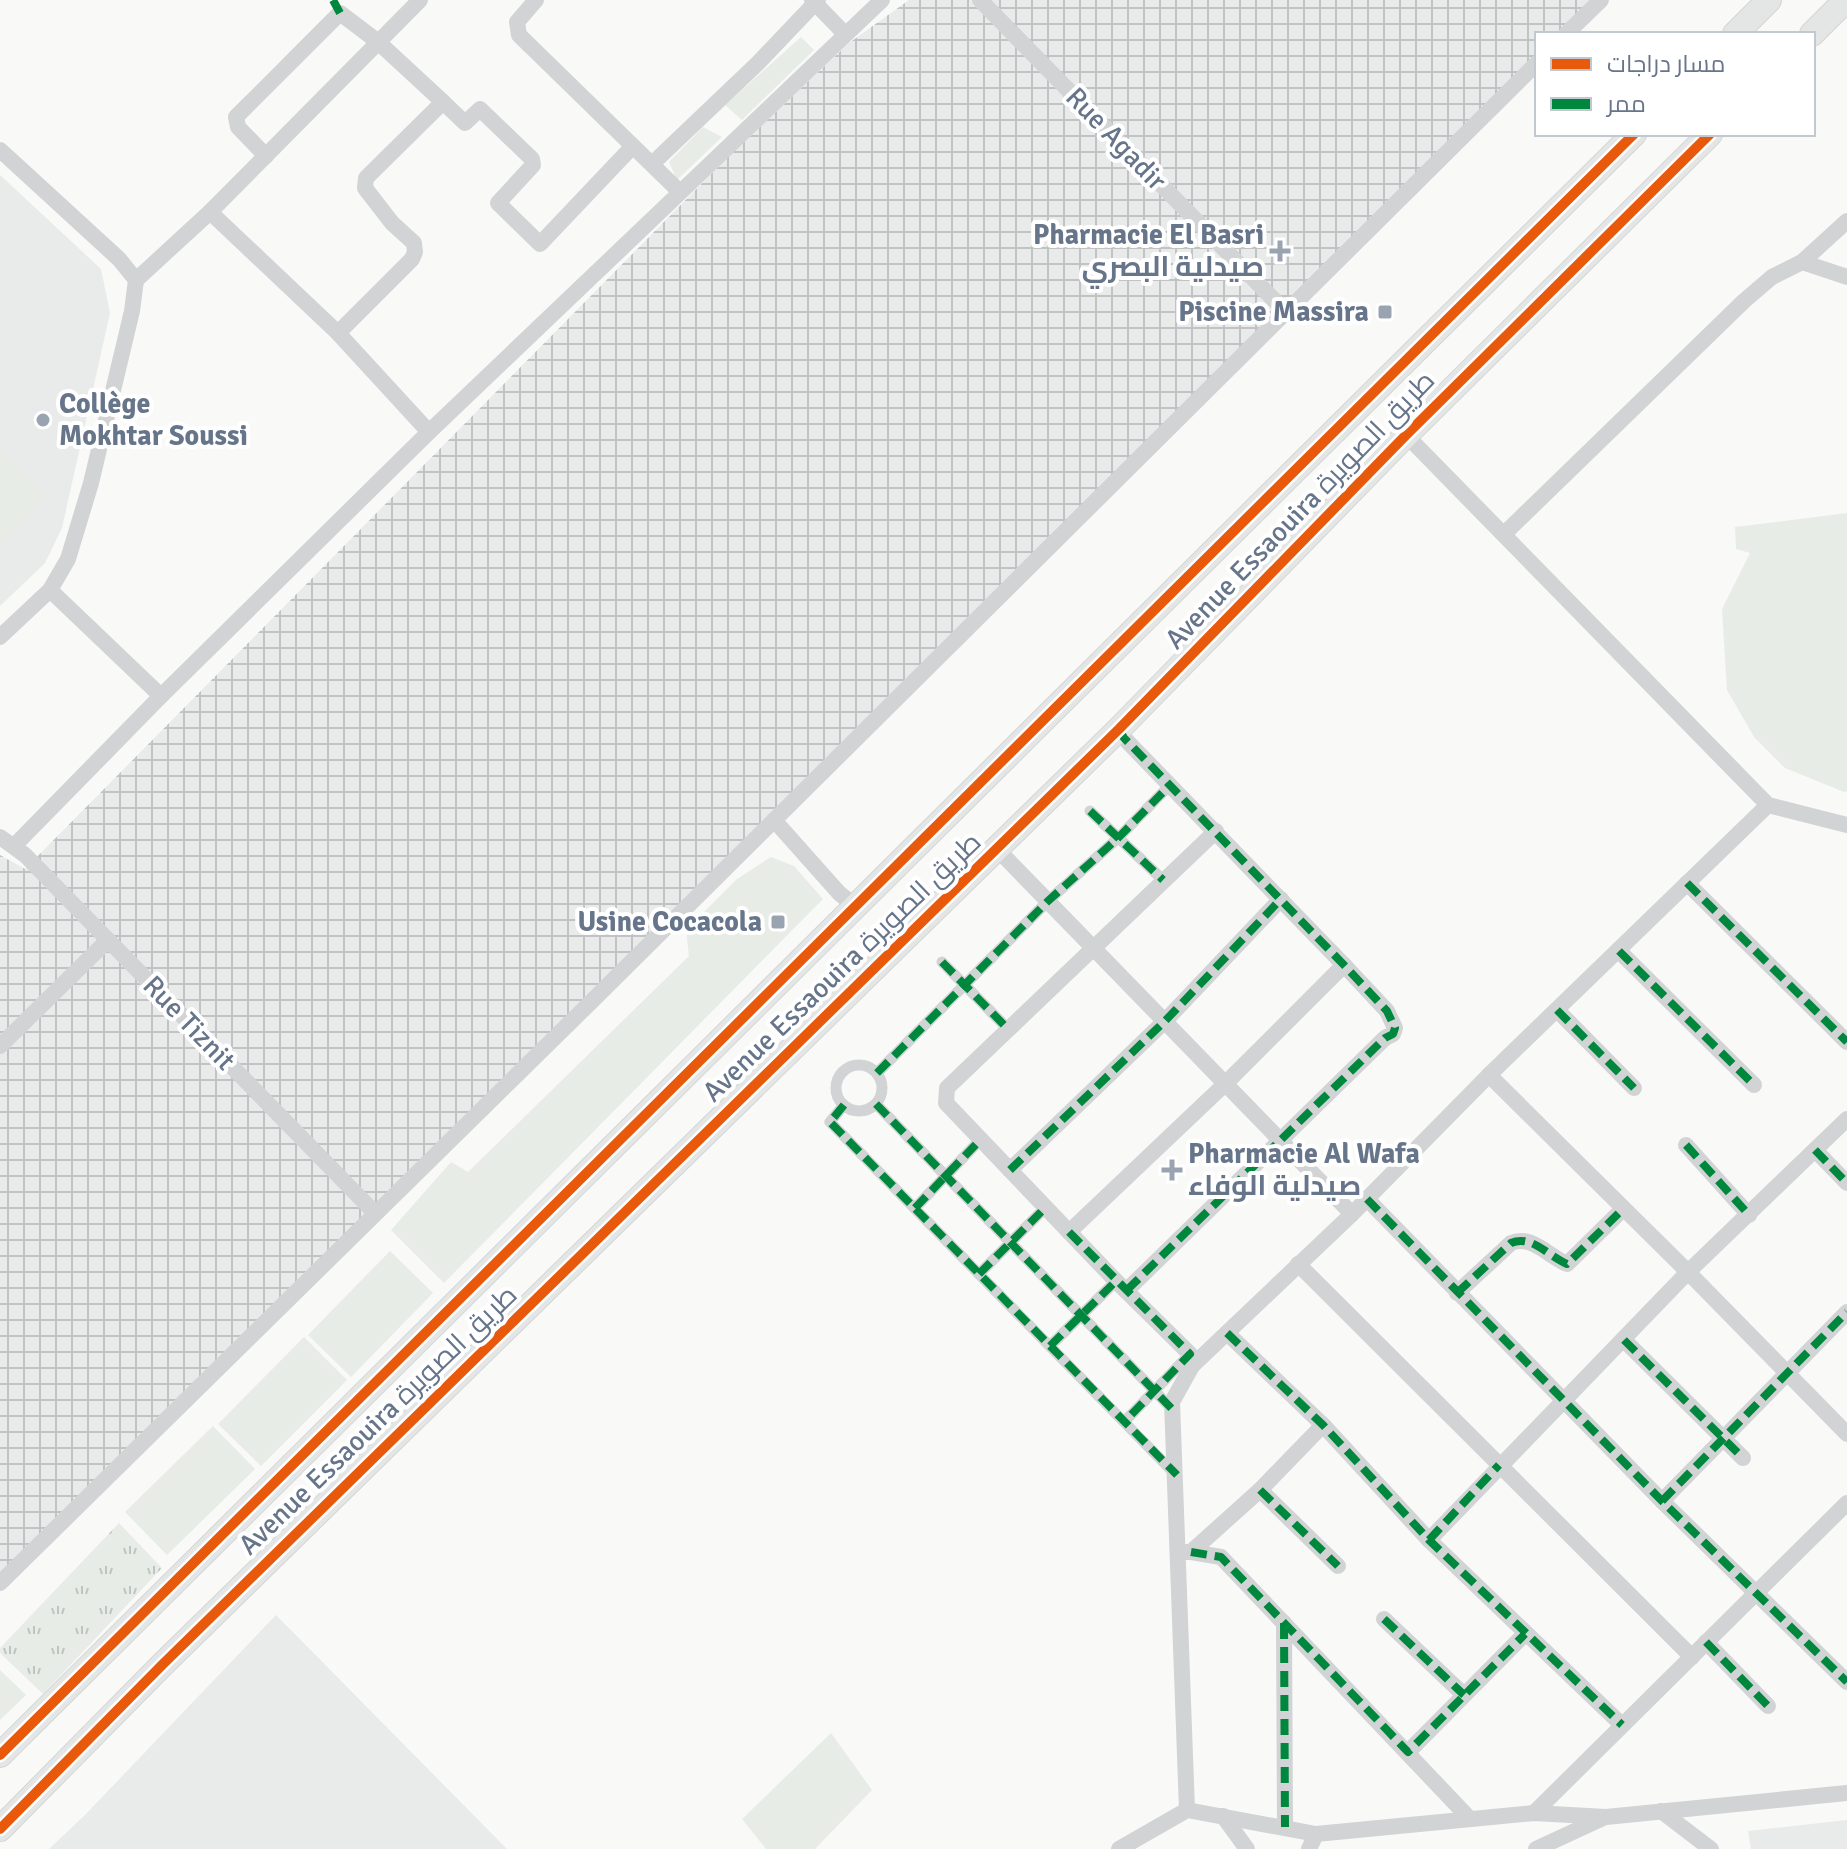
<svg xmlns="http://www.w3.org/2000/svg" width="1847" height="1849" viewBox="0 0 1847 1849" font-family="Signika,Cairo,sans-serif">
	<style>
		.built { fill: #e9eaea }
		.industrial { fill: url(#industrial-grid) }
		.green { fill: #e8ece6 }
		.park { fill: url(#park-tufts) }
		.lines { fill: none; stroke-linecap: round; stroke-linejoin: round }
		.primary-casing { stroke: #d4d6d7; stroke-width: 26 }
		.pedestrian { stroke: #d2d3d4; stroke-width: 11 }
		.minor { stroke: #d2d3d4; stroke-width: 16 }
		.primary { stroke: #e4e5e5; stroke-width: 24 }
		.quiet { stroke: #00873e; stroke-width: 8; stroke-dasharray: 16 8; stroke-linecap: butt }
		.cycleway-casing { stroke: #fff; stroke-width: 15 }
		.cycleway { stroke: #e8590c; stroke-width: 10 }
		.poi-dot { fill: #9aa3b0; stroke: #fff; stroke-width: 3 }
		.labels { text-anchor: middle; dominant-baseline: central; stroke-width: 8; stroke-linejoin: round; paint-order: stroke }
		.street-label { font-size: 28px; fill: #67758a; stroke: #fff }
		.poi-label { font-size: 28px; font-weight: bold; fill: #67758a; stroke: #fff; text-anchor: end }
	</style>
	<defs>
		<pattern id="industrial-grid" width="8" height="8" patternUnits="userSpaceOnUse" patternTransform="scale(2)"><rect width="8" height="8" fill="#e9eaea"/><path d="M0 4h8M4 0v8" fill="none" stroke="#c1c2c3"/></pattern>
		<pattern id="park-tufts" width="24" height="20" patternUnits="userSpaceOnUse" patternTransform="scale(2)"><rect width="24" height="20" fill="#e8ece6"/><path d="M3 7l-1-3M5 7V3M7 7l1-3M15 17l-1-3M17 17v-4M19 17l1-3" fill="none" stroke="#c0c4c0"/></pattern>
	</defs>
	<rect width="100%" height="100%" fill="#f9f9f8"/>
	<g class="built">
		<polygon points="0,175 101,269 110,313 62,528 45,563 0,606"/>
		<polygon points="276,1615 507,1849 49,1849 85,1815"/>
		<polygon points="1847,1820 1847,1849 1751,1849 1748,1831"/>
	</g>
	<polygon class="industrial" points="909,0 1597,0 1563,34 1537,34 1537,59 0,1575 0,855 25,869 730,155 849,43"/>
	<g class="green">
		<polygon points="801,37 814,50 742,120 725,105"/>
		<polygon points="703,127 722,137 677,180 669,162"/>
		<polygon points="0,454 46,497 2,544 0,542"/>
		<polygon points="1847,513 1847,791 1844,792 1785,768 1754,737 1727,690 1722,609 1750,553 1736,549 1735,527"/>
		<polygon points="771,857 794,866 823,899 444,1283 391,1230 451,1162 468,1172 689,956 686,930 737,879"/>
		<polygon points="390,1251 433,1293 351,1377 308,1335"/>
		<polygon points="304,1337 347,1380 261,1466 218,1424"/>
		<polygon points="213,1426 255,1469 167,1555 125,1512"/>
		<polygon points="0,1670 26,1695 0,1720"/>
		<polygon points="831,1733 872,1790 815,1849 766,1849 742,1819"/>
	</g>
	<polygon class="park" points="119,1523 162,1568 43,1694 0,1653 0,1648"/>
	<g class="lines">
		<defs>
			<g id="primary">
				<polyline points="1735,34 1769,0"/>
				<polyline points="1812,34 1846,0"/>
				<polyline points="0,1755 1634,134"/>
				<polyline points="0,1829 163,1664 1119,729 1406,435 1710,134"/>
			</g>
		</defs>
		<use href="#primary" class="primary-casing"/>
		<g class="pedestrian">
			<polyline points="1090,811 1163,880"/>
			<polyline points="942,962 1008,1029"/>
			<circle cx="859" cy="1088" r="23"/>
			<polyline points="877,1073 1048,901 1118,838 1170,785"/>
			<polyline points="876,1104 1174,1411"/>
			<polyline points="844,1105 830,1122 1176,1475"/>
			<polyline points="915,1208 981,1139"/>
			<polyline points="979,1274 1045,1208"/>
			<polyline points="1050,1346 1116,1281"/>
			<polyline points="1125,1421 1190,1354"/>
		</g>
		<g class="minor">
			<polyline points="536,0 517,22 519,35 680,192"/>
			<polyline points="812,0 845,34"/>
			<polyline points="980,0 1286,312"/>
			<polyline points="1566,34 1601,0"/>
			<polyline points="443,102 465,123 480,109 532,159 533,165 498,203 540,244 633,146"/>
			<polyline points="0,150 119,259 136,280 132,311 91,483 68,559 50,590 0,637"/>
			<polyline points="266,156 238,127 236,117 340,13 377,41 443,102 366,178 365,188 392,223 414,243 415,252 412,259 338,333"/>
			<polyline points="652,164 758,63 818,0"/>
			<polyline points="210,212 338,333 429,432"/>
			<polyline points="1802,262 1847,277"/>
			<polyline points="136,280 210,212 420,0"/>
			<polyline points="1406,435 1768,805 1847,825"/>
			<polyline points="1504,534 1744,301 1772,277 1802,262 1847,221"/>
			<polyline points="50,590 161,696"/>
			<polyline points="1119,729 1124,738 1344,965 1387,1011 1395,1028 1393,1034 1385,1038 1126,1291"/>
			<polyline points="774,820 839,893 856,907"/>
			<polyline points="0,837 25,855 375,1213"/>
			<polyline points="14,846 161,696 429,432 882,0"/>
			<polyline points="997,849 1352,1214"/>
			<polyline points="1687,883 1847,1042"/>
			<polyline points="1619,951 1754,1085"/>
			<polyline points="1557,1010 1634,1088"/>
			<polyline points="0,1046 108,940"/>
			<polyline points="1489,1075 1688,1272 1847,1434"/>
			<polyline points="1686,1145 1749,1215"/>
			<polyline points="1815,1150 1847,1183"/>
			<polyline points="1010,1170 1165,1021 1281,899"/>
			<polyline points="1367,1199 1662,1501 1847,1682"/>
			<polyline points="1069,1232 1225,1084 1344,965"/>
			<polyline points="1298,1264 1692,1657"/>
			<path d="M 1457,1293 L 1511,1243 C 1531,1234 1548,1256 1567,1264 L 1623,1209"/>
			<polyline points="1227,1333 1323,1425 1429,1540 1622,1725"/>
			<polyline points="1624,1340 1743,1458"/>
			<polyline points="1192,1366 1190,1354 1116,1281 946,1103 947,1088 1216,831"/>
			<polyline points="1260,1490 1338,1566"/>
			<polyline points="1662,1501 1847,1312"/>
			<polyline points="1429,1540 1688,1272 1847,1119"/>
			<polyline points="1184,1552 1191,1552 1260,1490 1323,1425"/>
			<polyline points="1191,1552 1221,1557 1470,1819"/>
			<polyline points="0,1583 593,1000 1537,63"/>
			<polyline points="1384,1619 1464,1695"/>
			<polyline points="1284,1623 1285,1827"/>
			<polyline points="1706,1642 1768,1706"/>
			<polyline points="1408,1752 1525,1634"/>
			<polyline points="1187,1810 1172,1402 1192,1366 1352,1214 1489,1075 1768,805"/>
			<polyline points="1187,1810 1316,1834 1534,1813 1606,1817 1847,1793"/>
			<polyline points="1661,1811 1711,1849"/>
			<polyline points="1534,1813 1847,1503"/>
			<polyline points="1223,1816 1247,1849"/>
			<polyline points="1119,1849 1187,1810"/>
			<polyline points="1309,1849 1316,1834"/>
			<polyline points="1536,1849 1603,1818"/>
		</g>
		<use href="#primary" class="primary"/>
		<g class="quiet">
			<polyline points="333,0 340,13"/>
			<polyline points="1119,729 1124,738 1344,965 1387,1011 1395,1028 1393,1034 1385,1038 1126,1291"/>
			<polyline points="1090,811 1163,880"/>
			<polyline points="1687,883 1847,1042"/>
			<polyline points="1619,951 1754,1085"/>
			<polyline points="942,962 1008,1029"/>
			<polyline points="1557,1010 1634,1088"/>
			<polyline points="877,1073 1048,901 1118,838 1170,785"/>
			<polyline points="876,1104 1174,1411"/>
			<polyline points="844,1105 830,1122 1177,1475"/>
			<polyline points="1686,1145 1749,1215"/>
			<polyline points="1815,1150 1847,1183"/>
			<polyline points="1010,1170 1165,1021 1281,899"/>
			<polyline points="1367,1199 1662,1501 1847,1682"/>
			<polyline points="915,1208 981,1139"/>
			<polyline points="1069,1232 1190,1354 1125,1421"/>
			<polyline points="979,1274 1045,1208"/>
			<path d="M 1457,1293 L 1511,1243 C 1531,1234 1548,1256 1567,1264 L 1623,1209"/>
			<polyline points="1227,1333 1323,1425 1429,1540 1622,1725"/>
			<polyline points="1624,1340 1743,1458"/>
			<polyline points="1050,1346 1116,1281"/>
			<polyline points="1260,1490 1338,1566"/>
			<polyline points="1662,1501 1847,1312"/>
			<polyline points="1429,1540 1499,1465"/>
			<polyline points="1191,1552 1221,1557 1408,1752 1525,1634"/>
			<polyline points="1384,1619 1464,1695"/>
			<polyline points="1284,1623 1285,1827"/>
			<polyline points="1706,1642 1768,1706"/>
		</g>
		<defs>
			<g id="cycleway">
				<polyline points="0,1755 1634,134"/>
				<polyline points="0,1829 163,1664 1119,729 1406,435 1710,134"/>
			</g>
		</defs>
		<use href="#cycleway" class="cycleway-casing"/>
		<use href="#cycleway" class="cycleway"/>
	</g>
	<g class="poi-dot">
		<path d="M1276 239h8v8h8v8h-8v8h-8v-8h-8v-8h8z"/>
		<rect x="1377" y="304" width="16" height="16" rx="4"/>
		<circle cx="43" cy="420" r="8"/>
		<rect x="770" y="914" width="16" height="16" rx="4"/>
		<path d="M1168 1158h8v8h8v8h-8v8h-8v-8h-8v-8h8z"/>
	</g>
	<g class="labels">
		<g class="street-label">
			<text transform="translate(1116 139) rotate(46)">Rue Agadir</text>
			<text transform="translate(1300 510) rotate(-46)">Avenue Essaouira طريق الصويرة</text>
			<text transform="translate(842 967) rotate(-44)">Avenue Essaouira طريق الصويرة</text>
			<text transform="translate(189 1023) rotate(46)">Rue Tiznit</text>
			<text transform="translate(378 1420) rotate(-44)">Avenue Essaouira طريق الصويرة</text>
		</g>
		<g class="poi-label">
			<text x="1264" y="235">Pharmacie El Basri<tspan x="1264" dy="32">صيدلية البصري</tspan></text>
			<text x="1369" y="312">Piscine Massira</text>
			<text x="59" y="404" text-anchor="start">Collège<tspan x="59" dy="32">Mokhtar Soussi</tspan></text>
			<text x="762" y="922">Usine Cocacola</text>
			<text x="1188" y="1154" text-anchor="start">Pharmacie Al Wafa<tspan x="1188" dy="32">صيدلية الوفاء</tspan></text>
		</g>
	</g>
	<rect x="1535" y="32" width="280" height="104" fill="#ffffff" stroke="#c2c8d0" stroke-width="2"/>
	<rect x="1551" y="58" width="40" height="12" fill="#e8590c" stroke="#c2c8d0" stroke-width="2"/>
	<text x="1607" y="72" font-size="24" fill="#67758a">مسار دراجات</text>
	<rect x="1551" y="98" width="40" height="12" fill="#00873e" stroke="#c2c8d0" stroke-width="2"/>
	<text x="1607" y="112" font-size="24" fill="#67758a">ممر</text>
</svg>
